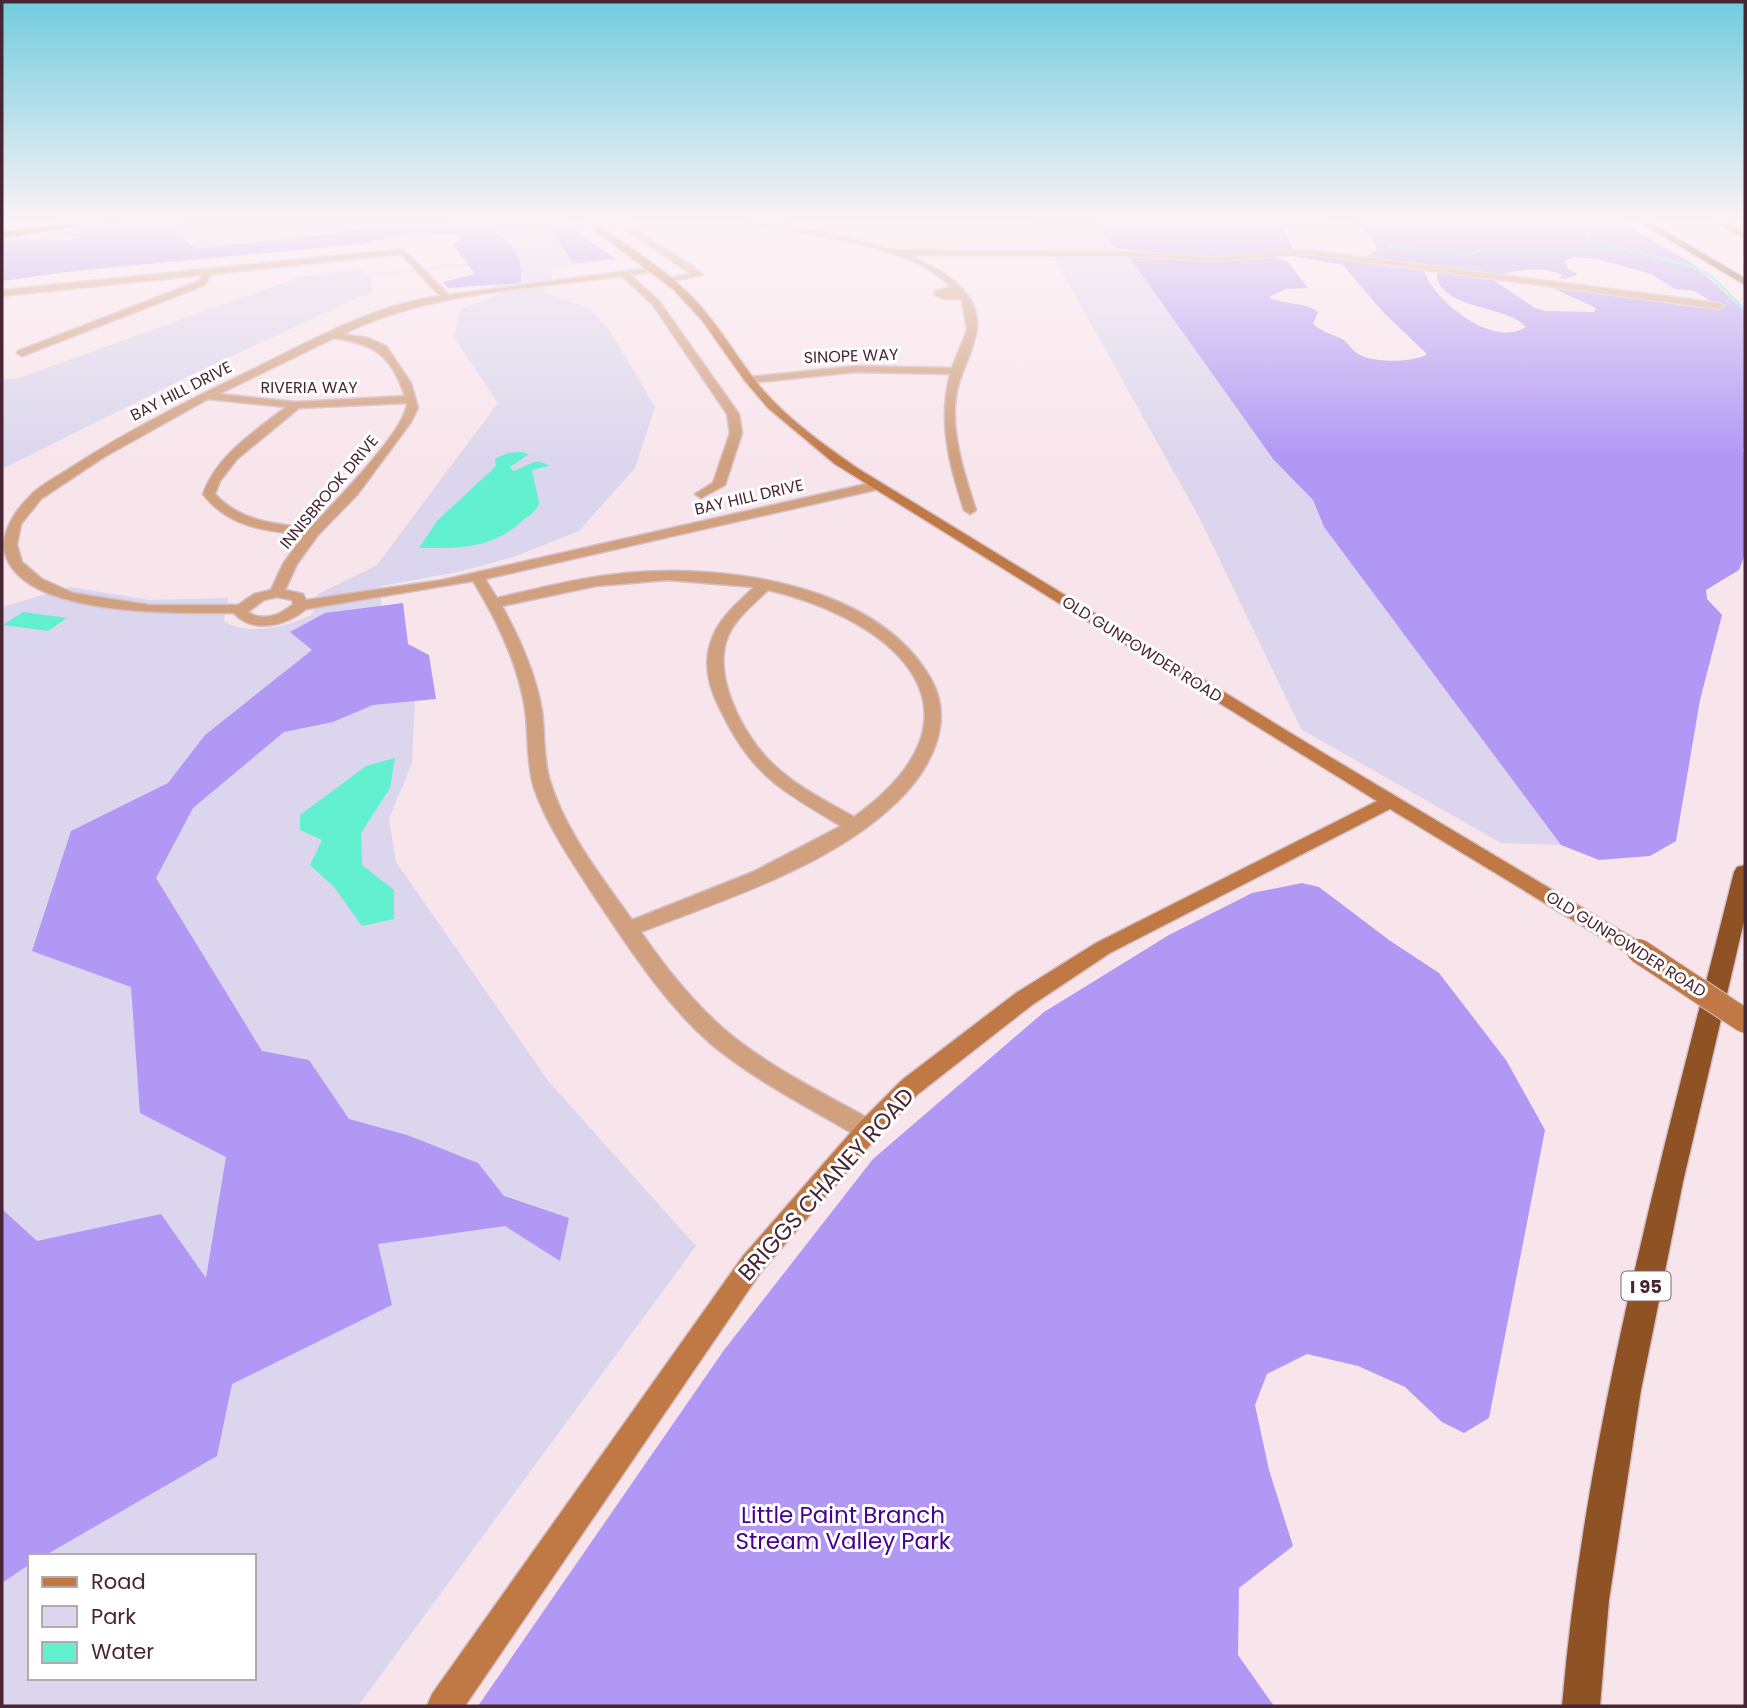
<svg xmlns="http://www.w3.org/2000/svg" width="1747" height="1708" viewBox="0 0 1747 1708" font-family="Poppins,sans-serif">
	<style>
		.green { fill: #dbd6ed; fill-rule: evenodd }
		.forest { fill: #b098f4 }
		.water { fill: #62f0cf }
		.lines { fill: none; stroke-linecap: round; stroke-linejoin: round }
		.stream { stroke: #62f0cf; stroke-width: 2.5 }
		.minor-casing { stroke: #d5bfc7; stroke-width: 3 }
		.secondary-casing { stroke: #d5bfc7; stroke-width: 3 }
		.motorway-casing { stroke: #d5bfc7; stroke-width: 3 }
		.minor { fill: #d1a07f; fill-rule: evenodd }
		.secondary { fill: #c07945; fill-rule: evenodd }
		.motorway { fill: #8e5225; fill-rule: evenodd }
		.secondary-bridge-casing { stroke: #d5bfc7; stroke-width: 26; stroke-linecap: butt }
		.secondary-bridge { stroke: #c07945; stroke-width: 24 }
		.labels { text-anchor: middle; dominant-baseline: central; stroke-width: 6; stroke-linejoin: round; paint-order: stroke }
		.far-street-label { font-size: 16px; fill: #482633; stroke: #fff }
		.shield { fill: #fff; stroke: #7f6770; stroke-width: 2 }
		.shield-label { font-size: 18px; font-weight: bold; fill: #482633 }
		.near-street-label { font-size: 23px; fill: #482633; stroke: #fff }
		.near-park-label { font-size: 23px; fill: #480092; stroke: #fff }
	</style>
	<rect width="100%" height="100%" fill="#f8e5ec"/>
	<g class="green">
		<path d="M 153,220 L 577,220 L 557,223 L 592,262 L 551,269 L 552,280 L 543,292 L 589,308 L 610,331 L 655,407 L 635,468 L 579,531 L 516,556 L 458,572 L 381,586 L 381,634 L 416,681 L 412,763 L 389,819 L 396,862 L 549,1082 L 696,1246 L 358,1706 L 2,1706 L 2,607 L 70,587 L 150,600 L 228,598 L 224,621 C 248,637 287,626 312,615 L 318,594 L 377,565 L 498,403 L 454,338 L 461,309 L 503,293 L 476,265 L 371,276 L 372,294 L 357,298 L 193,374 L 2,469 L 2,379 L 19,378 L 299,277 L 361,268 L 367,274 L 467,263 L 463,233 L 2,279 L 2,241 ZM 30,1556 L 254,1556 L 254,1678 L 30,1678 Z"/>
		<polygon points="1026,220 1095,220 1113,246 1120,249 1043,250"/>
		<polygon points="1053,256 1129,257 1273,459 1313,500 1324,527 1561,845 1501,843 1301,729 1199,517"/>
	</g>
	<g class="forest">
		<path d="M 147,220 L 206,220 L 182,224 L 176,233 L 196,249 L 347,232 L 371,225 L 424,227 L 495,220 L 560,220 L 616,259 L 578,263 L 571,261 L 550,225 L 496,231 C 516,252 522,251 521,283 L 448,288 L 443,282 L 475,274 L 452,243 L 459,241 L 460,235 C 449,235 438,233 427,233 C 405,232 382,239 361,244 L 81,270 L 2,281 L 2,239 L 68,240 L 83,236 L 61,234 L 67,231 Z"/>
		<polygon points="1095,220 1322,220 1326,231 1283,230 1294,249 1292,250 1207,257 1120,249 1113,246"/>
		<path d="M 1356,220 L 1617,220 L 1695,265 L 1745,312 L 1745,445 L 1743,451 L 1745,452 L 1745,554 L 1739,570 L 1706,590 L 1707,599 L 1722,615 L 1700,700 L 1676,841 L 1650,856 L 1599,860 L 1561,845 L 1324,527 L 1313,500 L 1273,459 L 1129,257 L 1222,261 L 1267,255 L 1288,262 L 1308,288 L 1286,289 L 1269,297 C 1285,306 1303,301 1318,312 L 1313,324 C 1322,332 1332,334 1342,339 C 1349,343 1351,350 1358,354 C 1371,363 1415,363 1427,354 L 1383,312 L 1343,265 L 1287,255 L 1311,253 L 1423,268 C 1432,300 1493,349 1526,327 C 1507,304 1433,310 1437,270 L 1490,278 L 1535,308 L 1545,311 L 1594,312 L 1596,308 L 1546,285 L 1718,306 L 1695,291 L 1675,289 L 1651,274 L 1598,259 L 1574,257 L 1565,260 L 1568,269 L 1578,274 L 1566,279 L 1559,278 L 1562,275 C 1546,266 1514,269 1502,276 L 1372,258 L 1366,257 L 1377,250 L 1374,241 Z"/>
		<polygon points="403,603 408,644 429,655 436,699 373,705 333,722 284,732 193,808 156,878 262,1051 309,1060 349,1119 407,1135 478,1163 504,1196 569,1218 560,1261 505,1226 378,1244 392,1305 232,1384 217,1456 44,1556 30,1556 30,1564 2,1583 2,1209 37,1241 161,1214 206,1278 226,1157 140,1113 131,987 32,951 71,831 168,783 205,735 312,650 290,632 325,613"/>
		<polygon points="1302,883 1319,887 1389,940 1439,973 1506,1060 1545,1130 1489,1418 1464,1433 1442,1422 1405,1387 1358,1366 1307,1354 1267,1374 1255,1405 1269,1470 1293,1546 1239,1588 1238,1655 1274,1706 478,1706 724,1350 873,1159 1044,1012 1169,935 1252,893"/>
	</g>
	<g class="water">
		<path d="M 520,452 L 529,454 L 510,467 L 513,471 C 527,468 534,455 549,466 L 532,470 C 533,477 539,499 539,502 C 538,512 527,516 521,522 C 491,549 459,548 419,548 L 437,521 L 496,466 L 495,459 L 508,453 Z"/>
		<polygon points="23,612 67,618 48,631 3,625"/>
		<polygon points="395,758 390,788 361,833 362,865 394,890 394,919 362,926 334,887 310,865 322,840 300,830 300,815 366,766"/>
	</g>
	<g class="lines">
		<g class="stream">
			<polyline points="1552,220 1574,225 1589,235 1589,240 1691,266 1711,276 1745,310"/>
			<polyline points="1389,246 1472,254 1478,250 1491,249 1617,249"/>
		</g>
		<defs>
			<g id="minor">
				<polygon points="622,220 702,273 703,275 666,282 666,278 691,274 616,223 589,225 585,223"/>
				<path d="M 744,220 L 762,220 L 834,234 L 894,250 L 1126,252 L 1214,257 L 1307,250 L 1719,303 L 1724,306 L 1719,309 L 1307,254 L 1214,261 L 1126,256 L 907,255 C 941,269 987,293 975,338 C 969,362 957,378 955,405 C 953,441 965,476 976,510 L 970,514 L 964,510 C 949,464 938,422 950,374 L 856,372 L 749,383 L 744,380 L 749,377 L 856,366 L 952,368 L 967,330 L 962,299 L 945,299 L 935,295 L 935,291 L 951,287 C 919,251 838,239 792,231 C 777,228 758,227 744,220 Z"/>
				<path d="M 403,249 L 449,295 L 657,267 L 657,271 L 631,275 L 659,301 L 739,414 L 742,433 L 725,485 L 701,498 L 695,494 L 713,483 L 730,433 L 727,414 L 653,305 L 622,276 C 529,289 428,292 343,334 L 368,338 L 386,346 L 411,383 L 418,408 L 411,422 L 357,495 L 318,535 L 297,564 L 285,590 L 303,594 L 306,600 L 443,580 L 875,482 L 881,486 L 875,490 L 485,579 L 497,598 C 540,588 583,577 627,573 C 726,564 877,584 931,679 C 955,722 931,769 898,801 C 832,866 725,899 641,932 C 665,967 693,1002 725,1030 C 770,1068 825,1094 877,1123 L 880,1130 L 877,1137 L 868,1140 L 859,1137 C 809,1108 756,1081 711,1044 C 664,1003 630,949 596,899 C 573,863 548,828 534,788 C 526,762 529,735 525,709 C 518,664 497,620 473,581 L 306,609 C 287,626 252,634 234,613 C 181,613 22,618 5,553 C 0,532 17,508 32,494 C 43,483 59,476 72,467 C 124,433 179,405 235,378 C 301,347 367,306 440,296 L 401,254 L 211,274 L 205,285 L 22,356 L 17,353 L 18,351 L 199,281 L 202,275 L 2,296 L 2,290 ZM 334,338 C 376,345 390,354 405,396 L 296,402 L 219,394 ZM 208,399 L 286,407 C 254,432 217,455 203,494 C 228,527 265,531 304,535 L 283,564 L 271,590 L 254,594 L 238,605 L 149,605 L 73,593 L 42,579 L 22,562 L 17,545 L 21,524 L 41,499 L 104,457 ZM 407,403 C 406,431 331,506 310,528 C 274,524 241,522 215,494 L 220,481 L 237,459 L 299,408 ZM 668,580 L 754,587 C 739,602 721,616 713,636 C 702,661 708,686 720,709 C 752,776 780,789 841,826 L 753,872 L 632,920 C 602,877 566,833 550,781 C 543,758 545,735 542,711 C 536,674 520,639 502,606 L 596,586 ZM 768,590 C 898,621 998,713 854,817 C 826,801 797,787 773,764 C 744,737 710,674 729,634 C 737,617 754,604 768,590 ZM 277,597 L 292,600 L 293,604 C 281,615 263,622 248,612 L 264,600 Z"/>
			</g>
			<path id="secondary" d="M 581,220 L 590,220 C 626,245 663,267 694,299 C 720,326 738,360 762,389 C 789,420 824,445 857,468 L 1325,754 L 1646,946 L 1650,951 L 1646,956 L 1639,958 L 1632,956 L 1390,809 L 1110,953 L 1032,1005 L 918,1094 L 877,1137 L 761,1272 L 465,1706 L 427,1706 L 432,1694 L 743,1256 L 859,1123 L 902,1080 L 1016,993 L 1096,943 L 1377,801 L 835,464 L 768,408 L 745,381 L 701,319 L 673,289 Z"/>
			<g id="motorway">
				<polygon points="95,220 121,220 2,238 2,232"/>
				<polygon points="1636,220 1646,220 1745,278 1745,285"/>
				<polygon points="1710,220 1721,220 1745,233 1745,239"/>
				<path d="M 1745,865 L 1745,917 L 1683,1182 L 1641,1390 L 1609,1600 L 1600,1706 L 1562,1706 C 1586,1423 1665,1147 1734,872 L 1737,867 Z"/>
			</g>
		</defs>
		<use href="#minor" class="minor-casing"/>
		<use href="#secondary" class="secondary-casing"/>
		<use href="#motorway" class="motorway-casing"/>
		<use href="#minor" class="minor"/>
		<use href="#secondary" class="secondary"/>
		<use href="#motorway" class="motorway"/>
		<defs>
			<polyline id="secondary-bridge" points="1639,951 1745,1021"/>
		</defs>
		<use href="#secondary-bridge" class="secondary-bridge-casing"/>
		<use href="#secondary-bridge" class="secondary-bridge"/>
	</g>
	<linearGradient id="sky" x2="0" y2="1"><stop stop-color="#72ccde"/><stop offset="0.48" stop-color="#fcf3f6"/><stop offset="1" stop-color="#fcf3f6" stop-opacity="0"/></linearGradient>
	<rect width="1747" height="459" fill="url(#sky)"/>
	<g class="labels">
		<g class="far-street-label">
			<text transform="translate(851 356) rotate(-2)">SINOPE WAY</text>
			<text x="309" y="387">RIVERIA WAY</text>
			<text transform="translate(181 391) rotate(-27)">BAY HILL DRIVE</text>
			<text transform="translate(329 492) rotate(-50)">INNISBROOK DRIVE</text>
			<text transform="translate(749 497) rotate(-13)">BAY HILL DRIVE</text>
			<text transform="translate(1142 649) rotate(32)">OLD GUNPOWDER ROAD</text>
			<text transform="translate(1626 944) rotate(32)">OLD GUNPOWDER ROAD</text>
		</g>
		<rect class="shield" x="1621.5" y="1271.5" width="49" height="29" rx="5"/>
		<g class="shield-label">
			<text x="1646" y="1286">I 95</text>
		</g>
		<g class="near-street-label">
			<text transform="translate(826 1184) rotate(-48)">BRIGGS CHANEY ROAD</text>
		</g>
		<g class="near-park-label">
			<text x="843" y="1515">Little Paint Branch<tspan x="843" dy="26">Stream Valley Park</tspan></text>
		</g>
	</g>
	<rect width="1747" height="1708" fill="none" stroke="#482633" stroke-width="7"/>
	<rect x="28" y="1554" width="228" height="126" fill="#ffffff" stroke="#b6a8ad" stroke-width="2"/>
	<rect x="42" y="1577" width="35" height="10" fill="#c07945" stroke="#b6a8ad" stroke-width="2"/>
	<text x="91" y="1589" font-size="21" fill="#482633">Road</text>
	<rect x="42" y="1606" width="35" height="21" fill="#dbd6ed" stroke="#b6a8ad" stroke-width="2"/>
	<text x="91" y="1624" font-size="21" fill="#482633">Park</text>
	<rect x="42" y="1642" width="35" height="21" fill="#62f0cf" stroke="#b6a8ad" stroke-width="2"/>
	<text x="91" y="1659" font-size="21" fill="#482633">Water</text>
</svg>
